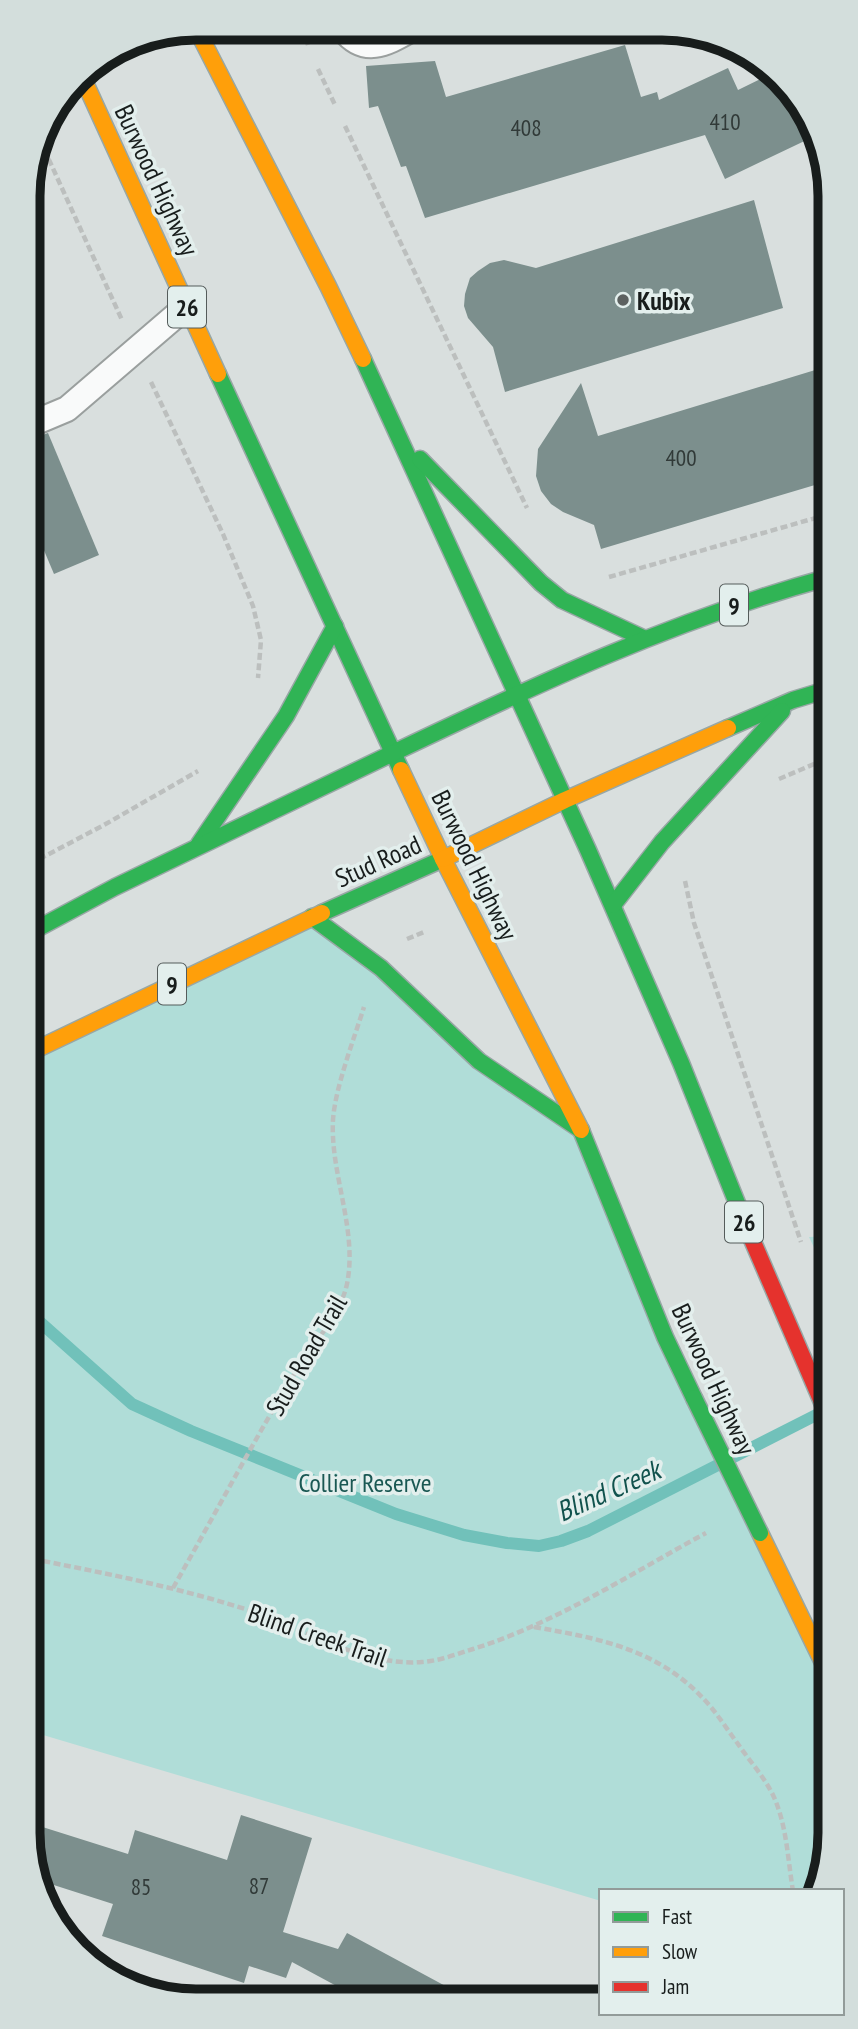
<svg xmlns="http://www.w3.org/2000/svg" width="858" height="2029" viewBox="0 0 858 2029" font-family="'PT Sans Narrow',sans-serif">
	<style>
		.green { fill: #b0ddd8 }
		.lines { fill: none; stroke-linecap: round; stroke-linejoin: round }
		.stream { stroke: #71c1ba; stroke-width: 12 }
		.building { fill: #7c8f8d }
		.lane-casing { stroke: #9a9f9e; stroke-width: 28 }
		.fast-casing { stroke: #98a7a5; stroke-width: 19 }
		.slow-casing { stroke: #98a7a5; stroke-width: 19 }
		.jam-casing { stroke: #98a7a5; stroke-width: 19 }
		.path { stroke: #bcbfbe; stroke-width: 4.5; stroke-dasharray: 7 3.5; stroke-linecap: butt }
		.lane { stroke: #f9fafa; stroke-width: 24 }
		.fast { stroke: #30b455; stroke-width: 16 }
		.slow { stroke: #ff9f0a; stroke-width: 16 }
		.jam { stroke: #e5322d; stroke-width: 16 }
		.fast-bridge-casing { stroke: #98a7a5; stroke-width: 19; stroke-linecap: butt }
		.fast-bridge { stroke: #30b455; stroke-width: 16 }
		.poi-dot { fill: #5c6160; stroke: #e3efed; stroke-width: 2.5 }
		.labels { text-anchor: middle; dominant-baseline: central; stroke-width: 7; stroke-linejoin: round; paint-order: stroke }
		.number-label { font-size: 23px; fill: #313a38 }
		.shield { fill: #e3efed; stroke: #555c5b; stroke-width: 2 }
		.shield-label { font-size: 24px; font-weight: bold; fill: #181d1c }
		.street-label { font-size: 26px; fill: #181d1c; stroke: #e3efed }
		.poi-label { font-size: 26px; font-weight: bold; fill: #181d1c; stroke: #e3efed; text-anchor: start }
		.park-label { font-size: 26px; fill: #1a5853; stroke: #e3efed }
		.water-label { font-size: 28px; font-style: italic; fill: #11524d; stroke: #e3efed }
		.rim { fill: none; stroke: #181d1c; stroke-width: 9 }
	</style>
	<rect width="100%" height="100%" fill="#d9dfde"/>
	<g class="green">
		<polygon points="312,917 581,1130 829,1675 830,1844 819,1891 601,1891 601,1901 33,1732 31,1050"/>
		<polygon points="828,1236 828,1277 809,1237"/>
	</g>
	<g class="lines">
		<polyline class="stream" points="32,1315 132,1404 191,1431 396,1514 464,1535 507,1543 539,1546 561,1541 588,1531 822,1412"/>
	</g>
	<g class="building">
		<polygon points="625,45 641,97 657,92 659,100 728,68 738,90 773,73 781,77 815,136 725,179 705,135 425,218 406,166 401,167 378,106 369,108 366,66 435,61 446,97"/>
		<polygon points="754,200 783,308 505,392 493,347 468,318 464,306 465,294 470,278 478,271 490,263 504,260 536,268"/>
		<polygon points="825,367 825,482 601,549 594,525 563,512 551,504 541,491 536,476 538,449 581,383 598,436"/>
		<polygon points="48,433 99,555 54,574 29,515 29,440"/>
		<polygon points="241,1815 312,1838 283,1932 338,1949 347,1933 464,1996 357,1997 292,1962 286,1978 249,1966 244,1983 102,1936 113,1904 35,1879 34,1876 33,1824 128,1854 135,1830 227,1860"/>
	</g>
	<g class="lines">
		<defs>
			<g id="lane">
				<path d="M 343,29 C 365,57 387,43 412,29"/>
				<polyline points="29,425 67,409 187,306"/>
			</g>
			<g id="fast">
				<polyline points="363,359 588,850 681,1063 747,1228"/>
				<polyline points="218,374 401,770"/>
				<polyline points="420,459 541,583 562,600 643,638"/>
				<polyline points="728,728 793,700 826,690"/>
				<path d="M 393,753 C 535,685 673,620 826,578"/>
				<polyline points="199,844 286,716 335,626"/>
				<polyline points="613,905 662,842 782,711"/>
				<polyline points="322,913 443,859"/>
				<polyline points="312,917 381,968 479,1061 581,1130"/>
				<polyline points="31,932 115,887 393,753"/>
				<polyline points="581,1130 665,1337 694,1398"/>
			</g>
			<g id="slow">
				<polyline points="196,28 328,286 363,359"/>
				<polyline points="81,74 218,374"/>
				<polyline points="401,770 443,859 581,1130"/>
				<polyline points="443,859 565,800 728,728"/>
				<polyline points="31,1052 322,913"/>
				<polyline points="760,1533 829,1675"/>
			</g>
			<polyline id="jam" points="747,1228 828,1416"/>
		</defs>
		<use href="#lane" class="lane-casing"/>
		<use href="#fast" class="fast-casing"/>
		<use href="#slow" class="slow-casing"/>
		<use href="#jam" class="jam-casing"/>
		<g class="path">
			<polyline points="302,29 308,45"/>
			<polyline points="318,69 335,105"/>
			<polyline points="345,126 527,508"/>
			<polyline points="40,140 122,320"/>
			<polyline points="151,382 223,534 253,606 261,640 258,678"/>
			<polyline points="609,577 826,515"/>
			<polyline points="779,779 826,759"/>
			<polyline points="30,864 104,825 198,771"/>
			<polyline points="685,881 694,923 801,1242"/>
			<polyline points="407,939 424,932"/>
			<path d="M 33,1559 C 104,1573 176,1587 245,1609 C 300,1627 364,1667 422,1662 C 439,1661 457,1654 473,1649 C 556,1623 630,1574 706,1533"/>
			<path d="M 173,1588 C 214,1516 253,1442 296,1371 C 313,1343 340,1316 347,1284 C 358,1230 330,1174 333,1120 C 335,1088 354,1039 364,1007"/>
			<path d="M 534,1627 C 603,1639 662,1650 710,1706 C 720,1718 729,1732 738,1744 C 751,1763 768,1781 776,1802 C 787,1830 788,1861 793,1891"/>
		</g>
		<use href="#lane" class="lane"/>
		<use href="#fast" class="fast"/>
		<use href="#slow" class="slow"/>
		<use href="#jam" class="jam"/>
		<defs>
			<polyline id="fast-bridge" points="694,1398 760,1533"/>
		</defs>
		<use href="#fast-bridge" class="fast-bridge-casing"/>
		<use href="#fast-bridge" class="fast-bridge"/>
	</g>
	<circle class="poi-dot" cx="623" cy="300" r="7"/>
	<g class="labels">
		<g class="number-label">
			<text x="725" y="121">410</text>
			<text x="526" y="127">408</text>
			<text x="681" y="457">400</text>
			<text x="259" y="1885">87</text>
			<text x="141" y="1886">85</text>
		</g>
		<g class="shield">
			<rect x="168" y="286.5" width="38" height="41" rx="5"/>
			<rect x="720" y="584.5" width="28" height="41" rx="5"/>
			<rect x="158" y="963.5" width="28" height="41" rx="5"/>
			<rect x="725" y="1201.5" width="38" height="41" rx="5"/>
		</g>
		<g class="shield-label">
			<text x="187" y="307">26</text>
			<text x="734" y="605">9</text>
			<text x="172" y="984">9</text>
			<text x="744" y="1222">26</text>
		</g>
		<g class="street-label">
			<text transform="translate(157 180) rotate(65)">Burwood Highway</text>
			<text transform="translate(378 861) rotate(-24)">Stud Road</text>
			<text transform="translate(475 865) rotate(64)">Burwood Highway</text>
			<text transform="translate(306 1355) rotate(-60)">Stud Road Trail</text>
			<text transform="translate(714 1379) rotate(65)">Burwood Highway</text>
			<text transform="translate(318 1635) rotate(19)">Blind Creek Trail</text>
		</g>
		<g class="poi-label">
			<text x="637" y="300">Kubix</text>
		</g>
		<g class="park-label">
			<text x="365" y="1482">Collier Reserve</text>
		</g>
		<g class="water-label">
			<text transform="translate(608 1490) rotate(-24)">Blind Creek</text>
		</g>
	</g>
	<path d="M0 0H858V2029H0ZM196 40H662A156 156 0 0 1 818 196V1833A156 156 0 0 1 662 1989H196A156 156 0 0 1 40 1833V196A156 156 0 0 1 196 40Z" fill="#d3dedc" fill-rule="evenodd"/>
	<path class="rim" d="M196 40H662A156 156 0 0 1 818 196V1833A156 156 0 0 1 662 1989H196A156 156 0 0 1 40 1833V196A156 156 0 0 1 196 40Z"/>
	<rect x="599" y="1889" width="245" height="126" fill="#e3efed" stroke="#929b99" stroke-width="2"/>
	<rect x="613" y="1912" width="35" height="10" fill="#30b455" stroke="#929b99" stroke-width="2"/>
	<text x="662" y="1924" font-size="21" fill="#181d1c">Fast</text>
	<rect x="613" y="1947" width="35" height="10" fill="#ff9f0a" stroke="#929b99" stroke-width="2"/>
	<text x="662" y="1959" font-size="21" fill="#181d1c">Slow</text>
	<rect x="613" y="1982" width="35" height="10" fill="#e5322d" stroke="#929b99" stroke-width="2"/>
	<text x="662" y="1994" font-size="21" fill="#181d1c">Jam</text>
</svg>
